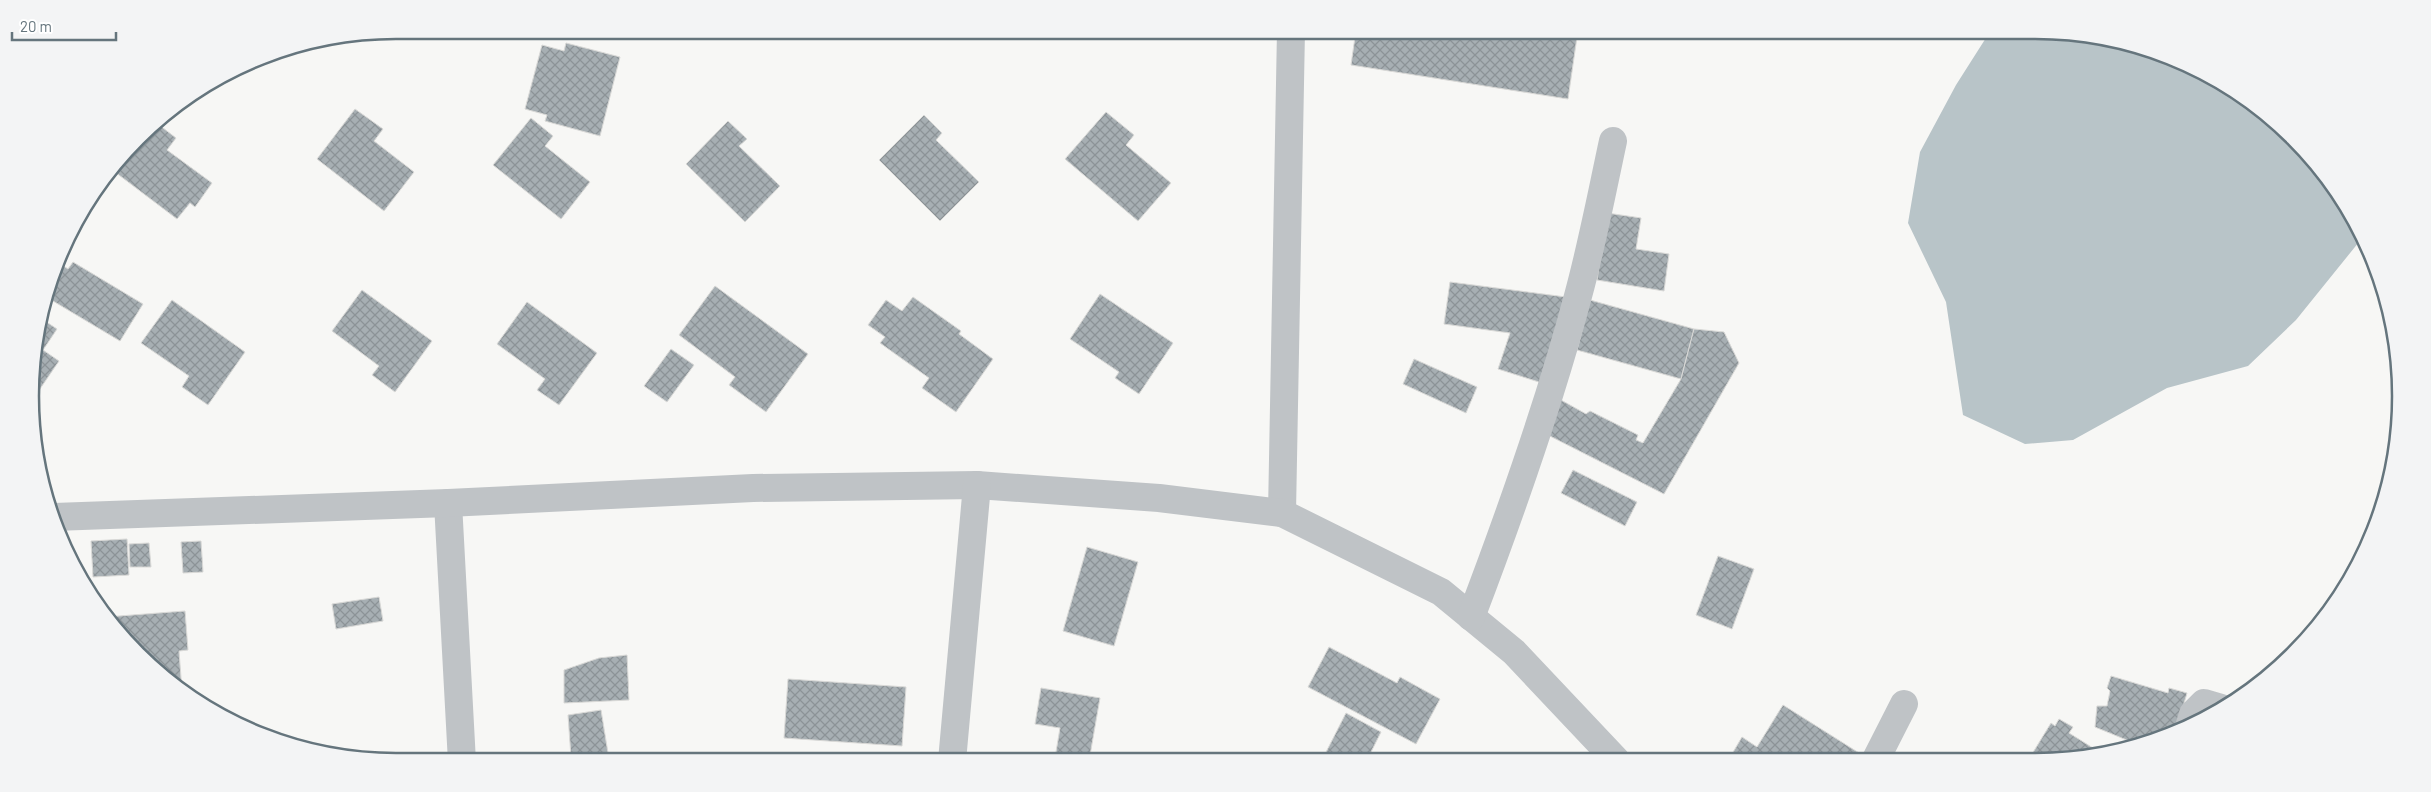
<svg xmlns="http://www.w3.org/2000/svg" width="2431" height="792" viewBox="0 0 2431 792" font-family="Barlow,sans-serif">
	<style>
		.water { fill: #b8c4c8 }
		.building { fill: url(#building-cross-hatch); stroke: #d9d9d7 }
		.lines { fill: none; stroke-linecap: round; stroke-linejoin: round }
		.minor { stroke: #bfc3c6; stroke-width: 28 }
		.rim { fill: none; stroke: #65757d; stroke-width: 2.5 }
	</style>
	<defs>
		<pattern id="building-cross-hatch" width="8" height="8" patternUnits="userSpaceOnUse" patternTransform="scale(1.25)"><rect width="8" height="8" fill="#a7afb3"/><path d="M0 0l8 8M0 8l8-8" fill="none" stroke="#8c9397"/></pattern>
	</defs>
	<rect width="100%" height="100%" fill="#f7f7f5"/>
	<polygon class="water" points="1991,30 2035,30 2107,37 2175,58 2239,92 2294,137 2339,193 2363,237 2296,320 2248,366 2167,388 2073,440 2025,444 1963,415 1946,302 1908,223 1920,152 1956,85"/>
	<g class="building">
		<polygon points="1356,30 1578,30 1568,99 1351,65"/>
		<polygon points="566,43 620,57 600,136 545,121 547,115 525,109 542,45 564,51"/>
		<polygon points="355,109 383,129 374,141 414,172 384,211 317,159"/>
		<polygon points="1106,112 1134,135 1126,145 1171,183 1138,221 1065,159"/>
		<polygon points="924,115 942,133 936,140 979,182 940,221 879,160"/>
		<polygon points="531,118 553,136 545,146 590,182 561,219 493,165"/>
		<polygon points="154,121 176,138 167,150 212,183 195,207 190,203 177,219 115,172"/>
		<polygon points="728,121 747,139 739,146 780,186 745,222 686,164"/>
		<polygon points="1607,213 1641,218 1636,249 1669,254 1664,291 1597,280"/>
		<polygon points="73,262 143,304 120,341 48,298 59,263 68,269"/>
		<polygon points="1450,282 1566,297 1542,383 1498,369 1510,333 1444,324"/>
		<polygon points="715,286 808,354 766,412 729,385 735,377 679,335"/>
		<polygon points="362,290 432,341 395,392 372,375 379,366 332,331"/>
		<polygon points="1100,294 1173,343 1139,394 1115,378 1119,372 1070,339"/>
		<polygon points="913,297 961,331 959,334 993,359 956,412 922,388 929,378 880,343 885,337 868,325 886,300 902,311"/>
		<polygon points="172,300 245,352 208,405 182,387 189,376 141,343"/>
		<polygon points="1590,300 1694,329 1681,379 1577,350"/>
		<polygon points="527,302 597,353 559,405 537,390 545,379 497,344"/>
		<polygon points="42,319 57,329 43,350 59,361 31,402 33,349"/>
		<polygon points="1694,329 1724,332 1739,363 1664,494 1544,433 1561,400 1586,414 1590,411 1638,435 1636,440 1643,443 1681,379"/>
		<polygon points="671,349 694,365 667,402 644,386"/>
		<polygon points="1414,359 1477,387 1466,413 1403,384"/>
		<polygon points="1573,470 1637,502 1625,526 1561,493"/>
		<polygon points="127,539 129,575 93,577 91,541"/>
		<polygon points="201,541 203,572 183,573 181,542"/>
		<polygon points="149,543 151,567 130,567 129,544"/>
		<polygon points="1087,547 1138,562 1114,646 1063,631"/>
		<polygon points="1718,556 1754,569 1732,629 1696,615"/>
		<polygon points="379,597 383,621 336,629 332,604"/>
		<polygon points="185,611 188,650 179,651 182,691 147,663 147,659 143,660 137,655 106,617"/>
		<polygon points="1329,647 1397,683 1400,677 1440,699 1416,744 1308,687"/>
		<polygon points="627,655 629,700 564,703 564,670 599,658"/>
		<polygon points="2111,676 2168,693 2169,688 2187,693 2176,731 2134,743 2095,727 2097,706 2107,706 2110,691 2107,688"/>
		<polygon points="788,679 906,687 902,746 784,738"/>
		<polygon points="1041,688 1100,698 1089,761 1063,761 1055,758 1060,728 1035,724"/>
		<polygon points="1783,705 1867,758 1866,759 1729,759 1742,737 1757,747"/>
		<polygon points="601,710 608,753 595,759 588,756 571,757 568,715"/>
		<polygon points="1346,713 1381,732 1367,760 1322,760"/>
		<polygon points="2059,719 2073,727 2069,733 2101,753 2083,759 2029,759 2051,723 2055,726"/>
	</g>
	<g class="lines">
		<g class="minor">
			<polyline points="448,503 462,762"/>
			<polyline points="1282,513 1291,30"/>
			<polyline points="54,517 448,503 753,488 977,485 1159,498 1282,513 1441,592 1514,652 1616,760"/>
			<path d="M 1471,617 C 1511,512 1549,405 1578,296 C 1592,245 1602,192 1613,141"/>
			<polyline points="2189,727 2193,714 2204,703 2221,708"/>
			<polyline points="1876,759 1904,704"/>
			<polyline points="952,761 977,485"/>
		</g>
	</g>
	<path d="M0 0H2431V792H0ZM396 39H2035A357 357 0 0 1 2392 396V396A357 357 0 0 1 2035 753H396A357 357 0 0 1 39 396V396A357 357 0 0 1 396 39Z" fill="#f3f4f5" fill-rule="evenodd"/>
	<path class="rim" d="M396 39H2035A357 357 0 0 1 2392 396V396A357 357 0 0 1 2035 753H396A357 357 0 0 1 39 396V396A357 357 0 0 1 396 39Z"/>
	<path d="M12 32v8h104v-8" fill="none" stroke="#65757d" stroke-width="2.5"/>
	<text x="20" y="32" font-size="15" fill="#65757d" stroke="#ffffff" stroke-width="4" paint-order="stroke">20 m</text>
</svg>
